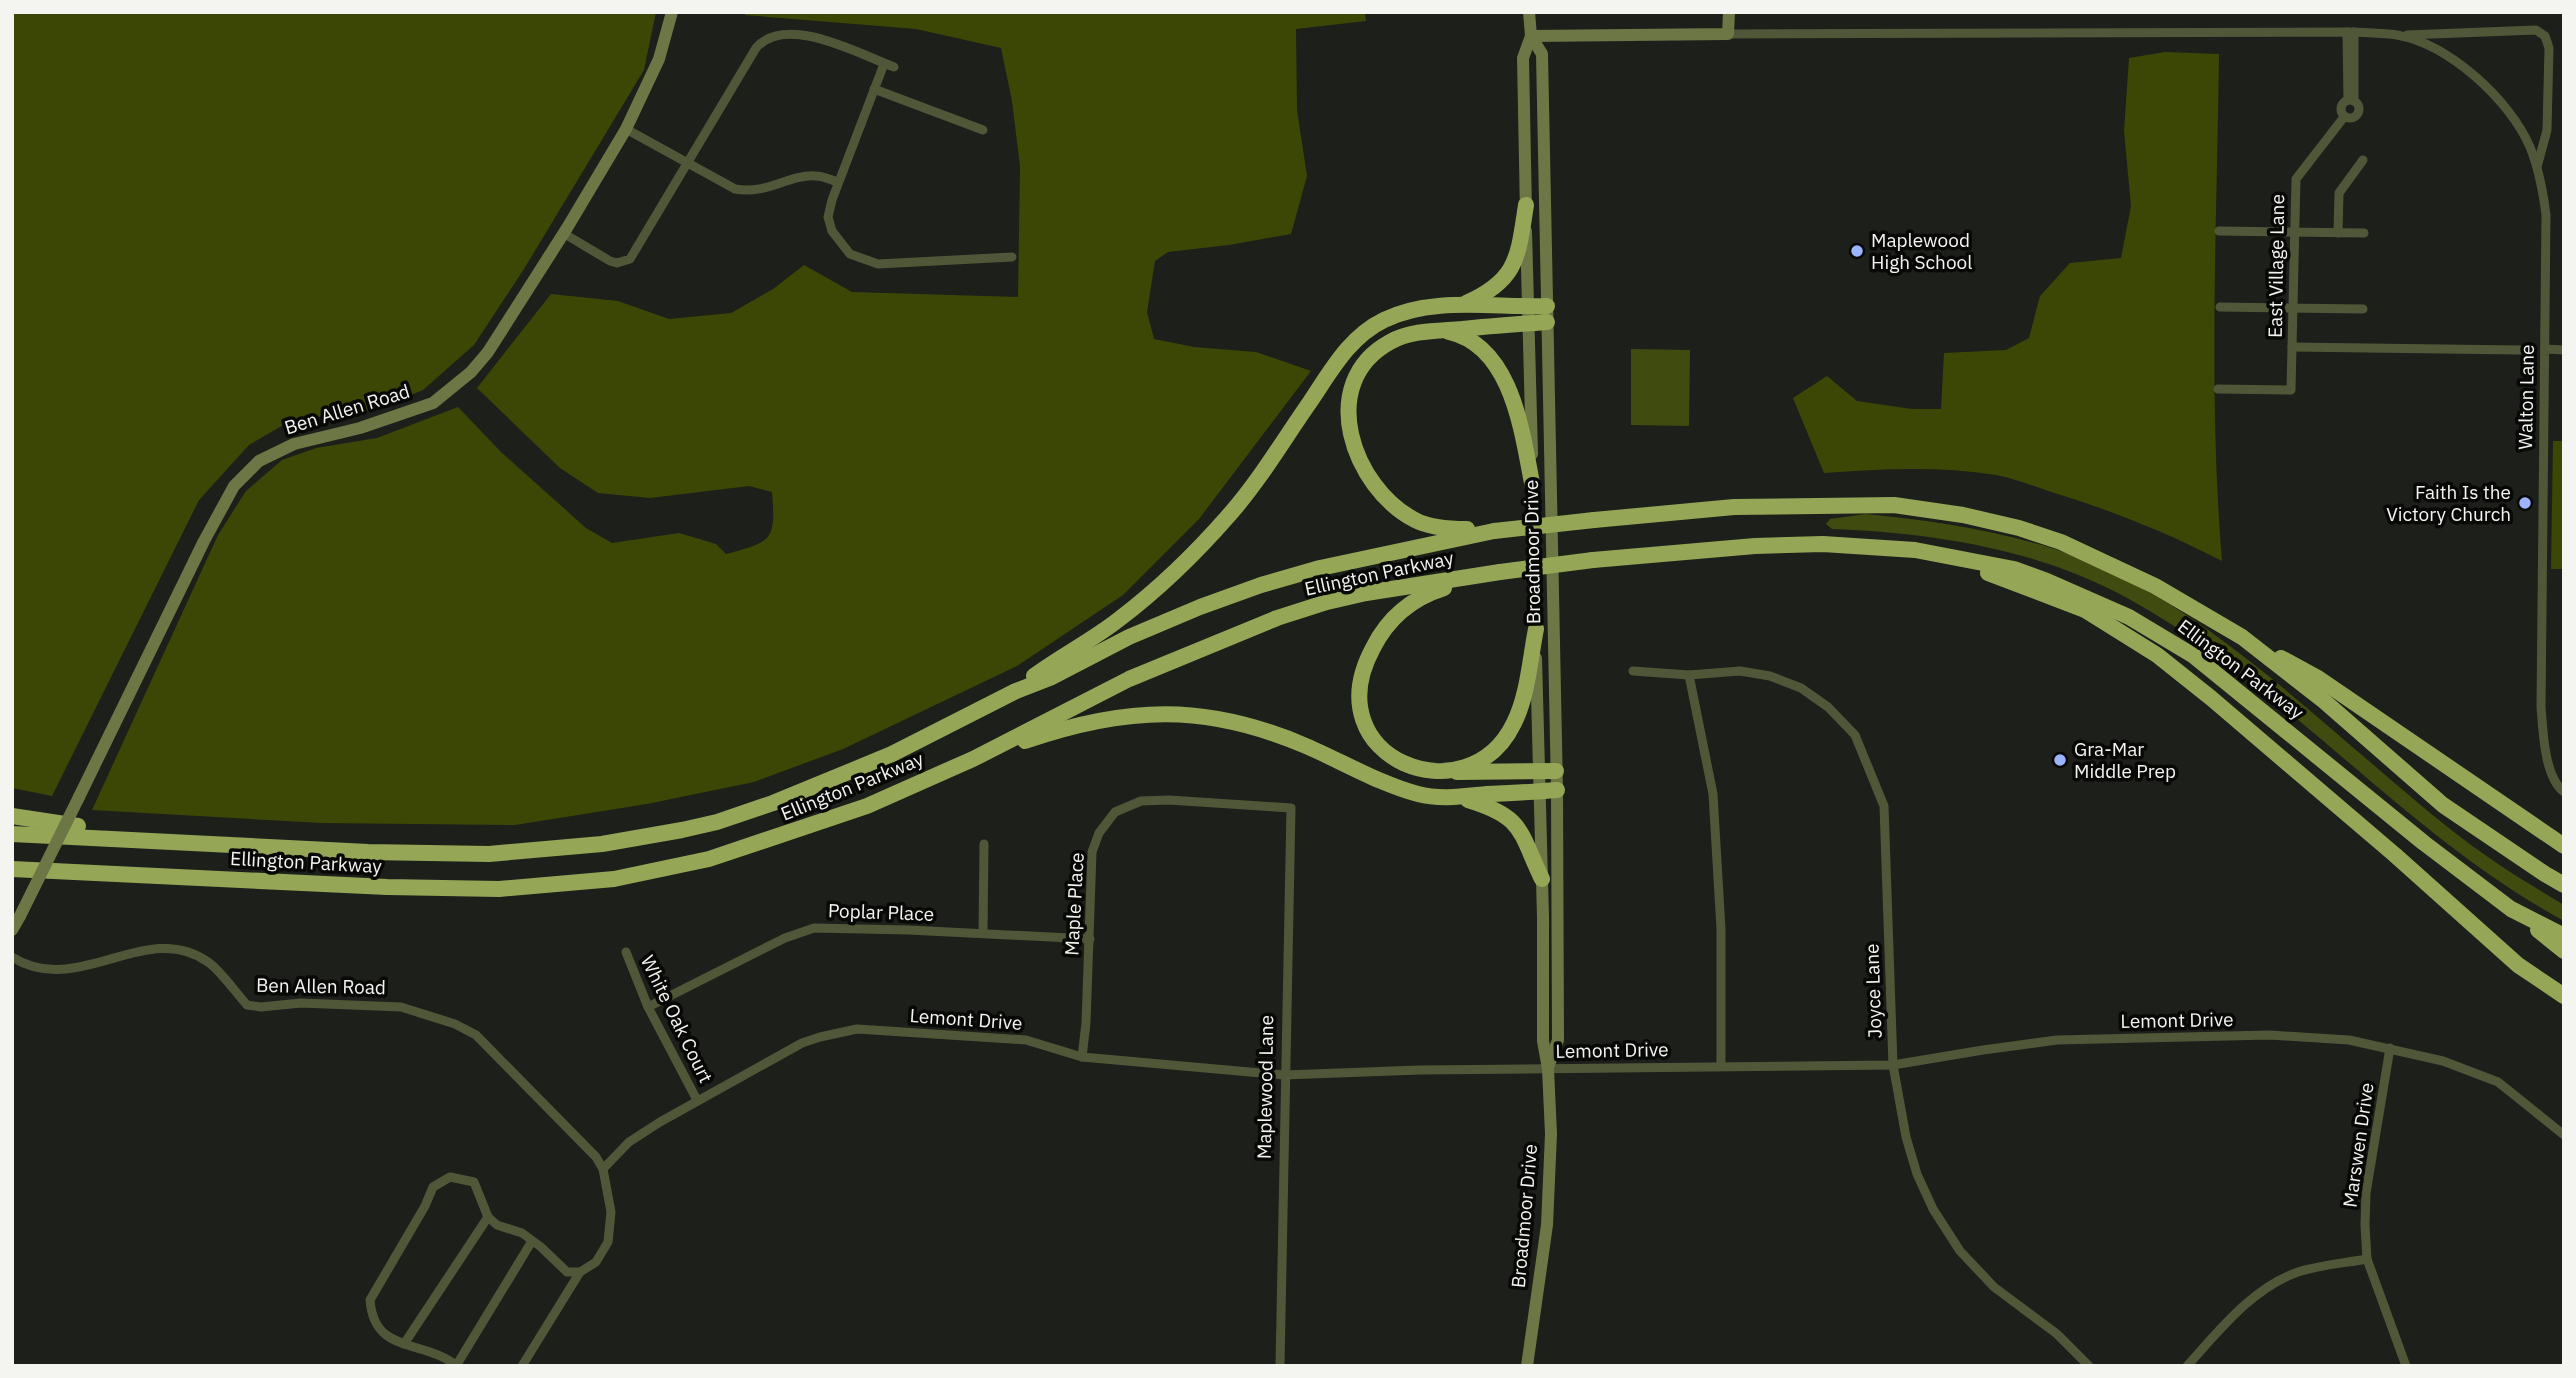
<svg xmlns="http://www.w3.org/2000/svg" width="2576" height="1378" viewBox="0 0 2576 1378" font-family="'IBM Plex Sans',sans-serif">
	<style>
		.green { fill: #404b0f }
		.forest { fill: #3c4705 }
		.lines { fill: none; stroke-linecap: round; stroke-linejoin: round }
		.street { stroke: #505739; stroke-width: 9 }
		.secondary { stroke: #6c7745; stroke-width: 12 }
		.highway { stroke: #95a657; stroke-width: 16 }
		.secondary-bridge { stroke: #6c7745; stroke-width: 12 }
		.highway-bridge { stroke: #95a657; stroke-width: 16 }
		.poi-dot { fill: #9bb4fd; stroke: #080807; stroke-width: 2.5 }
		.labels { text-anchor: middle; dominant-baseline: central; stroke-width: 7; stroke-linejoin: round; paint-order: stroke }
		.poi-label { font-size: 19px; fill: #f4f4f1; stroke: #080807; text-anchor: start }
		.street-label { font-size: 19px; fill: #f4f4f1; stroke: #080807 }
	</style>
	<rect width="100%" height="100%" fill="#1d1f1a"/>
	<g class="green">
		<polygon points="1631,349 1690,350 1689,426 1631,425"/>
		<path d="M 1866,514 C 1955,523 2046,537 2126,579 C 2219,628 2297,700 2376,767 C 2412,798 2449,830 2488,857 C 2512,874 2538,889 2564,905 L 2564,921 C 2404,834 2288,687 2129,599 C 2039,549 1934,533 1832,529 L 1826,524 L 1830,519 Z"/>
	</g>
	<g class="forest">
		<polygon points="12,12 656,12 644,70 524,269 474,345 423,390 374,410 292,420 249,445 199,500 52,796 12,788"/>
		<path d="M 746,12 L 1365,12 L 1366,21 L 1296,29 L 1297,110 L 1307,176 L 1291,234 L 1229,245 L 1168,252 L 1155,261 L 1147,312 L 1154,339 L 1194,347 L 1256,352 L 1311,371 L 1199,519 L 1123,595 L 1017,666 L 843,749 L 754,782 L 647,804 L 515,825 L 321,823 L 92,810 L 218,535 L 246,491 L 282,460 L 316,448 L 377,438 L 458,407 L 501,452 L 586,528 L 612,543 L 679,533 L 716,544 L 726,554 C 772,541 776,542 772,492 L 749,486 L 650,498 L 598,493 L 560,468 L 477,388 L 551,294 L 618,301 L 669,319 L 731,313 L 773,289 L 804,265 L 852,292 L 1018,297 L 1020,166 L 1012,101 L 1001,48 L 916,29 L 745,15 Z"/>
		<path d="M 2165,52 L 2219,54 C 2217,222 2208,393 2222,561 C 2166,532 2108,509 2048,491 C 2031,485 2013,478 1996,475 C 1939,466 1882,469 1824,473 L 1793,398 L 1827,376 L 1857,401 L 1912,409 L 1941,409 L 1944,353 L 2006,350 L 2029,338 L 2040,296 L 2070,263 L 2121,258 L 2131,206 L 2124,131 L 2129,58 Z"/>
		<polygon points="2553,441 2564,441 2564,569 2551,569"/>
	</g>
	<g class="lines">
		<g class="street">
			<polyline points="2347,32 2348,100"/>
			<polyline points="2354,32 2354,101"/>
			<path d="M 1728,34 L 2354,32 C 2368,33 2383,33 2397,35 C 2449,44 2510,100 2530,147 C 2539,169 2543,191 2546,215 L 2541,707 C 2543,730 2544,777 2564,792"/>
			<polyline points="2407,35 2536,30 2545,36 2549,48 2547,130 2537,167"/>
			<polyline points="884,64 832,200 828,217 832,231 850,254 878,264 1012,257"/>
			<polyline points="874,89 983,130"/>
			<circle cx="2350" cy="109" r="9"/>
			<path d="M 626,129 L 735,189 C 768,195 788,174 816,176 C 823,176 831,180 838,182"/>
			<polyline points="2219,231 2364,233"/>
			<path d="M 563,233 L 610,261 L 617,263 L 630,259 L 756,48 C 786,13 859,54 894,67"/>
			<polyline points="2338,233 2339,193 2363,160"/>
			<polyline points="2220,307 2363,309"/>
			<polyline points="2292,347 2519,350"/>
			<polyline points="2545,349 2564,350"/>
			<polyline points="2218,389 2291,390 2296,179 2344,117"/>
			<polyline points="1633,671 1689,675 1740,671 1770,676 1801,688 1828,707 1855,735 1884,806 1893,1065 1906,1137 1917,1174 1933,1209 1960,1251 1994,1287 2057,1334 2089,1366"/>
			<polyline points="1689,675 1713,794 1721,929 1721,1066"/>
			<polyline points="983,933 984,844"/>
			<polyline points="626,952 648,1007 697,1100"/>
			<path d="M 12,957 C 78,999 146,918 208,962 C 222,972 235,992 247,1005 L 261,1007 L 301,1003 L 401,1007 L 455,1024 L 476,1035 L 596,1157 L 603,1169 L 611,1212 L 608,1242 L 596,1262 L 580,1272 L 522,1366"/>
			<polyline points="648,1007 785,938 814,928 909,930 1090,939"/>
			<polyline points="2390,1048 2366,1193 2365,1225 2367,1259 2406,1366"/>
			<polyline points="1082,1057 1086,1023 1092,852 1099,833 1115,812 1141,801 1169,800 1291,808 1280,1366"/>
			<polyline points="603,1169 629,1142 660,1122 802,1043 820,1037 857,1029 1026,1040 1082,1057 1284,1075 1420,1070 1893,1065 1983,1050 2057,1040 2270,1035 2349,1040 2443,1061 2498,1082 2564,1135"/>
			<polyline points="404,1344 488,1217"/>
			<polyline points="456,1366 532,1241"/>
			<path d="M 457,1366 C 424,1339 374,1355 370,1300 L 425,1206 L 433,1187 L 450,1177 L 474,1182 L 488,1217 L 497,1225 L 522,1233 L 541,1247 L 567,1272 L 580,1272"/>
			<path d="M 2187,1366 C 2219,1331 2252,1288 2298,1272 C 2319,1265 2345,1263 2367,1259"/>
		</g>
		<g class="secondary">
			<polyline points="1529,12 1531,36 1542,54 1557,790 1558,1040 1549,1065"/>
			<polyline points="1531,36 1728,34 1729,12"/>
			<polyline points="1526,213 1523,58 1531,36"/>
			<polyline points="1526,231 1532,454"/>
			<polyline points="1532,476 1536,636"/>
			<polyline points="79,797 204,541 234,486 259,461 294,444 360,428 433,403 471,372 488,352 567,228 626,129 659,59 672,12"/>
			<polyline points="12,930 20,916"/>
			<polyline points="1527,1366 1547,1225 1551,1134 1548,1069 1543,1041 1543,917 1536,658"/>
		</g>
		<g class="highway">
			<path d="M 1466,303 C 1518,280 1518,257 1526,205"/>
			<path d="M 1449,332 C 1512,346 1522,432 1532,483"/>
			<polyline points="1594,520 1734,507 1894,505 1963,515 2019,528 2061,542 2155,586 2242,637 2324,701 2443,805 2545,874 2564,885"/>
			<path d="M 1467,529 C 1451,529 1430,528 1415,520 C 1353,488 1315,383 1390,342 C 1412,330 1437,331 1462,329 C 1491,326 1519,324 1547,322"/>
			<polyline points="1593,560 1755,546 1823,544 1915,550 2014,569 2047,581 2129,617 2194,656 2424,843 2511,909 2564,936"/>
			<polyline points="1988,573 2085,610 2157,655 2211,698 2395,855 2518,965 2564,996"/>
			<path d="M 1444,588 C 1412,598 1388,618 1373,648 C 1313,759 1468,819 1514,723 C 1528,695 1530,659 1536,629"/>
			<polyline points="2281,658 2318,678 2564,846"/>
			<path d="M 1034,676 C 1061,656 1091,641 1118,620 C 1159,589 1196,553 1230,514 C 1260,480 1284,439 1310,402 C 1331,371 1349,337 1384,320 C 1433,296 1494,308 1547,306"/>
			<path d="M 1025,741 C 1127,706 1206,703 1306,746 C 1341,761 1382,785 1418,794 C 1441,800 1465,796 1487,794 C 1511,793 1534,792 1557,790"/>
			<polyline points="1457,772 1556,771"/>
			<path d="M 1468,800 C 1524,817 1519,831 1542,879"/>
			<polyline points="12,816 78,826"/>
			<polyline points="12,834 368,852 489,854 602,844 682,830 717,822 773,803 892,754 1016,691 1052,677 1129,637 1200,607 1261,585 1320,568 1494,531"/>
			<polyline points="12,869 387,887 499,889 614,879 709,859 867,806 973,759 1129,679 1277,618 1327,602 1366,593 1500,572"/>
			<polyline points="2538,930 2564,951"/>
		</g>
		<polyline class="secondary-bridge" points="20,916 79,797"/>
		<g class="highway-bridge">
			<polyline points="1494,531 1594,520"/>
			<polyline points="1500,572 1593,560"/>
		</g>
	</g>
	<g class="poi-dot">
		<circle cx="1857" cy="251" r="7"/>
		<circle cx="2525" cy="503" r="7"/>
		<circle cx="2060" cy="760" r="7"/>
	</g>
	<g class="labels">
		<g class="poi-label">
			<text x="1871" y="240">Maplewood<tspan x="1871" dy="22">High School</tspan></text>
			<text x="2511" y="492" text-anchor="end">Faith Is the<tspan x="2511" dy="22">Victory Church</tspan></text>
			<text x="2074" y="749">Gra-Mar<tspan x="2074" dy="22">Middle Prep</tspan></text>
		</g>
		<g class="street-label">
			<text transform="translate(2276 266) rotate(-89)">East Village Lane</text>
			<text transform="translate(2526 397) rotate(-89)">Walton Lane</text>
			<text transform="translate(347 409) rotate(-17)">Ben Allen Road</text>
			<text transform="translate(1532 552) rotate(-91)">Broadmoor Drive</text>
			<text transform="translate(1379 573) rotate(-12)">Ellington Parkway</text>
			<text transform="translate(2241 669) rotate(37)">Ellington Parkway</text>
			<text transform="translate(852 786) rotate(-22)">Ellington Parkway</text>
			<text transform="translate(306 862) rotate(3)">Ellington Parkway</text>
			<text transform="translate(1074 904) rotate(-87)">Maple Place</text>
			<text transform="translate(881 912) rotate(2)">Poplar Place</text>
			<text transform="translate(321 986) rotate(1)">Ben Allen Road</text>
			<text transform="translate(1873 991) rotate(-92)">Joyce Lane</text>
			<text transform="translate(677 1019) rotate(64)">White Oak Court</text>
			<text transform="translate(966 1019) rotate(4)">Lemont Drive</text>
			<text transform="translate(2177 1020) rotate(-1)">Lemont Drive</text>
			<text transform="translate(1612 1050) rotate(-1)">Lemont Drive</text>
			<text transform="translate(1265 1087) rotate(-89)">Maplewood Lane</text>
			<text transform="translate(2358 1145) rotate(-82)">Marswen Drive</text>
			<text transform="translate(1524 1216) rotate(-85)">Broadmoor Drive</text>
		</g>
	</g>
	<rect width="2576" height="1378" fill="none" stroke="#f4f4f1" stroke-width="28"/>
</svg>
